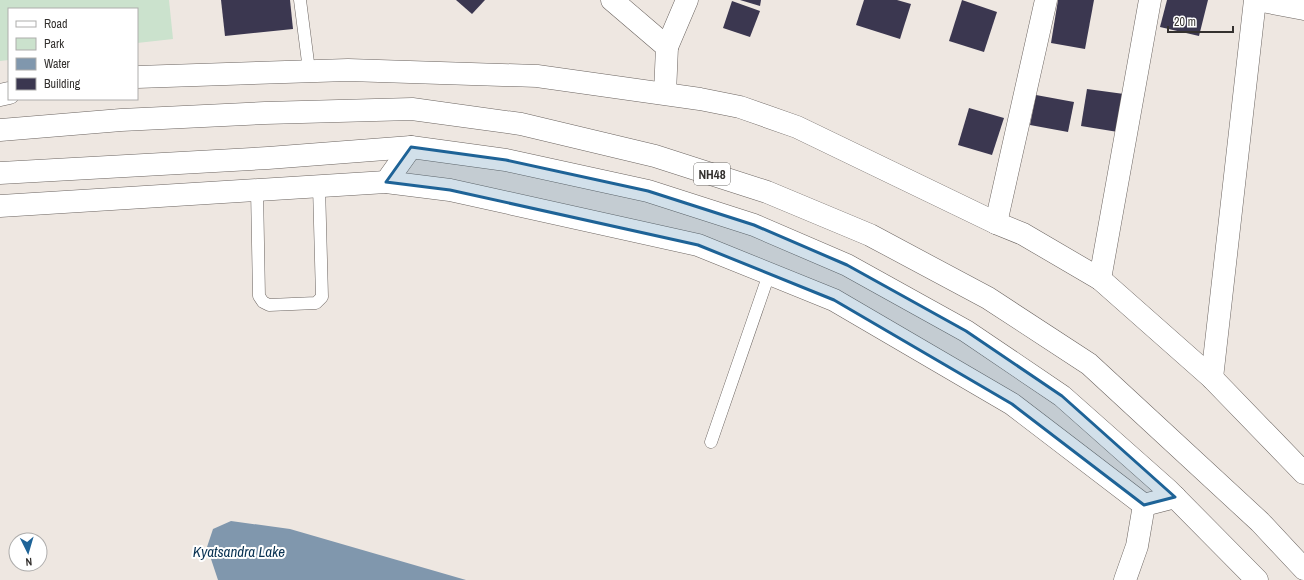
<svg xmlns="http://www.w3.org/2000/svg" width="1304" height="580" viewBox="0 0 1304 580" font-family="'Archivo Narrow',sans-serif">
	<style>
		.green { fill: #cbe2cd }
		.water { fill: #8097ad }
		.building { fill: #3b3750 }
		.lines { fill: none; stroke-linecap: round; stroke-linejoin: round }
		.lane-casing { stroke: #6b6460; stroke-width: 13 }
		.street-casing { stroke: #6b6460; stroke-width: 23 }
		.secondary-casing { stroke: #6b6460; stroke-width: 23 }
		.highway-casing { stroke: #6b6460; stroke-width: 23 }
		.lane { stroke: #fff; stroke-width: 12 }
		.street { stroke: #fff; stroke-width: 22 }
		.secondary { stroke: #fff; stroke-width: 22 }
		.highway { stroke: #fff; stroke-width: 22 }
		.marked { fill: #1e6397; fill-opacity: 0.2; stroke: #1e6397; stroke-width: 3; stroke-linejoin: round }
		.labels { text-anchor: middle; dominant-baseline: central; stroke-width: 4; stroke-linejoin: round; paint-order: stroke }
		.shield { fill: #fff; stroke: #716f6d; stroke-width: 1 }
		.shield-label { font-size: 13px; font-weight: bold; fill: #34312f }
		.water-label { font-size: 15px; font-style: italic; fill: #093252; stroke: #fff }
	</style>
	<rect width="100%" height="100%" fill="#eee7e1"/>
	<polygon class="green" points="0,0 169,0 173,39 137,43 137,9 9,9 9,60 0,61"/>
	<polygon class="water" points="231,521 290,529 466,580 218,580 207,547 213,529"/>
	<g class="building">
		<polygon points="221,0 290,0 293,29 225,36"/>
		<polygon points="456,0 485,0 472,14"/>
		<polygon points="740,0 761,0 760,6"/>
		<polygon points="864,0 897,0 911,4 900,39 856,25"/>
		<polygon points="962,0 997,12 984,52 949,41"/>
		<polygon points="1058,0 1094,0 1085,49 1051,43"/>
		<polygon points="1167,0 1208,0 1199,36 1160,27"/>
		<polygon points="732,1 760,11 750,37 723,28"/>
		<polygon points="1087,89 1124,94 1118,132 1081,126"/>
		<polygon points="1036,95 1074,102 1068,132 1030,125"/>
		<polygon points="969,108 1004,118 992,155 958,145"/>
	</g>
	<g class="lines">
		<defs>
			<g id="lane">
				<polyline points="300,0 309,70"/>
				<polyline points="257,190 259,296 263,302 269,305 316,303 322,297 319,186"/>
				<polyline points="711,442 769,274"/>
			</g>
			<g id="street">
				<polyline points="612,0 667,47 665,93"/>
				<polyline points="1257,0 1304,9"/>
				<polyline points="667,47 687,0"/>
				<polyline points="996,223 1046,0"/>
				<polyline points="1100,279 1150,0"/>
				<polyline points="1212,378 1255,0"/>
				<polyline points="1125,580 1137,546 1144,505"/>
			</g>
			<g id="secondary">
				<polyline points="137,77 348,70 537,76 700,99 740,107 797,127 996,223 1023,234 1100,279 1212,378 1304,473"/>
				<polyline points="0,95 9,93"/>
				<polyline points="0,206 386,182 450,190 698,245 834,300 1012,404 1144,505 1175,497"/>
			</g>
			<g id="highway">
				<polyline points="0,130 121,120 265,113 412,109 521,124 655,156 767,192 870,235 988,298 1089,364 1260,522 1304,569"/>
				<polyline points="0,173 268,158 411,147 506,160 648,191 754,225 847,265 966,331 1062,396 1168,490 1257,580"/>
				<polyline points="386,182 411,147"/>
			</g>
		</defs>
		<use href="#lane" class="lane-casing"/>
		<use href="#street" class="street-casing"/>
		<use href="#secondary" class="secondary-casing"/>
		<use href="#highway" class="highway-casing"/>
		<use href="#lane" class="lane"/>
		<use href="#street" class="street"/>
		<use href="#secondary" class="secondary"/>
		<use href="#highway" class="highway"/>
	</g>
	<path class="marked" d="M 411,147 L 506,160 L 648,191 L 754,225 L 847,265 L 966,331 L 1062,396 L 1175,497 L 1144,505 L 1012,404 L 834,300 L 698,245 L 450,190 L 386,182 Z"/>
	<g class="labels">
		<rect class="shield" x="694" y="163" width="36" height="22" rx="3"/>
		<g class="shield-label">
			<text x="712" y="174">NH48</text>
		</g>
		<g class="water-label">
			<text x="239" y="551">Kyatsandra Lake</text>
		</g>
	</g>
	<rect x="8" y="8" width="130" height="92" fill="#ffffff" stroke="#aeadac"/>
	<rect x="16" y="21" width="20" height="6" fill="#ffffff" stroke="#aeadac"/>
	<text x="44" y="28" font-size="12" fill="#34312f">Road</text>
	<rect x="16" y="38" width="20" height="12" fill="#cbe2cd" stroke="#aeadac"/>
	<text x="44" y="48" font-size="12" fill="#34312f">Park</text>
	<rect x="16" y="58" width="20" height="12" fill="#8097ad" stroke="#aeadac"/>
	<text x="44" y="68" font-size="12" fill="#34312f">Water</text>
	<rect x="16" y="78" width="20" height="12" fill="#3b3750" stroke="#aeadac"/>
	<text x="44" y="88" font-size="12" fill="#34312f">Building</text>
	<g transform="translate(28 552) rotate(175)"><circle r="19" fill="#ffffff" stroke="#aeadac"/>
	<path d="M0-3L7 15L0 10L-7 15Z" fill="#1e6397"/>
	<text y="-6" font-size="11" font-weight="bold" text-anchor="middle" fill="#34312f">N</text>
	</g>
	<path d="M1168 26v6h65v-6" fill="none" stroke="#34312f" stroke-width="2"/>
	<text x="1174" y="26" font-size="12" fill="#34312f" stroke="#ffffff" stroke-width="3" paint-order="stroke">20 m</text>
</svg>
